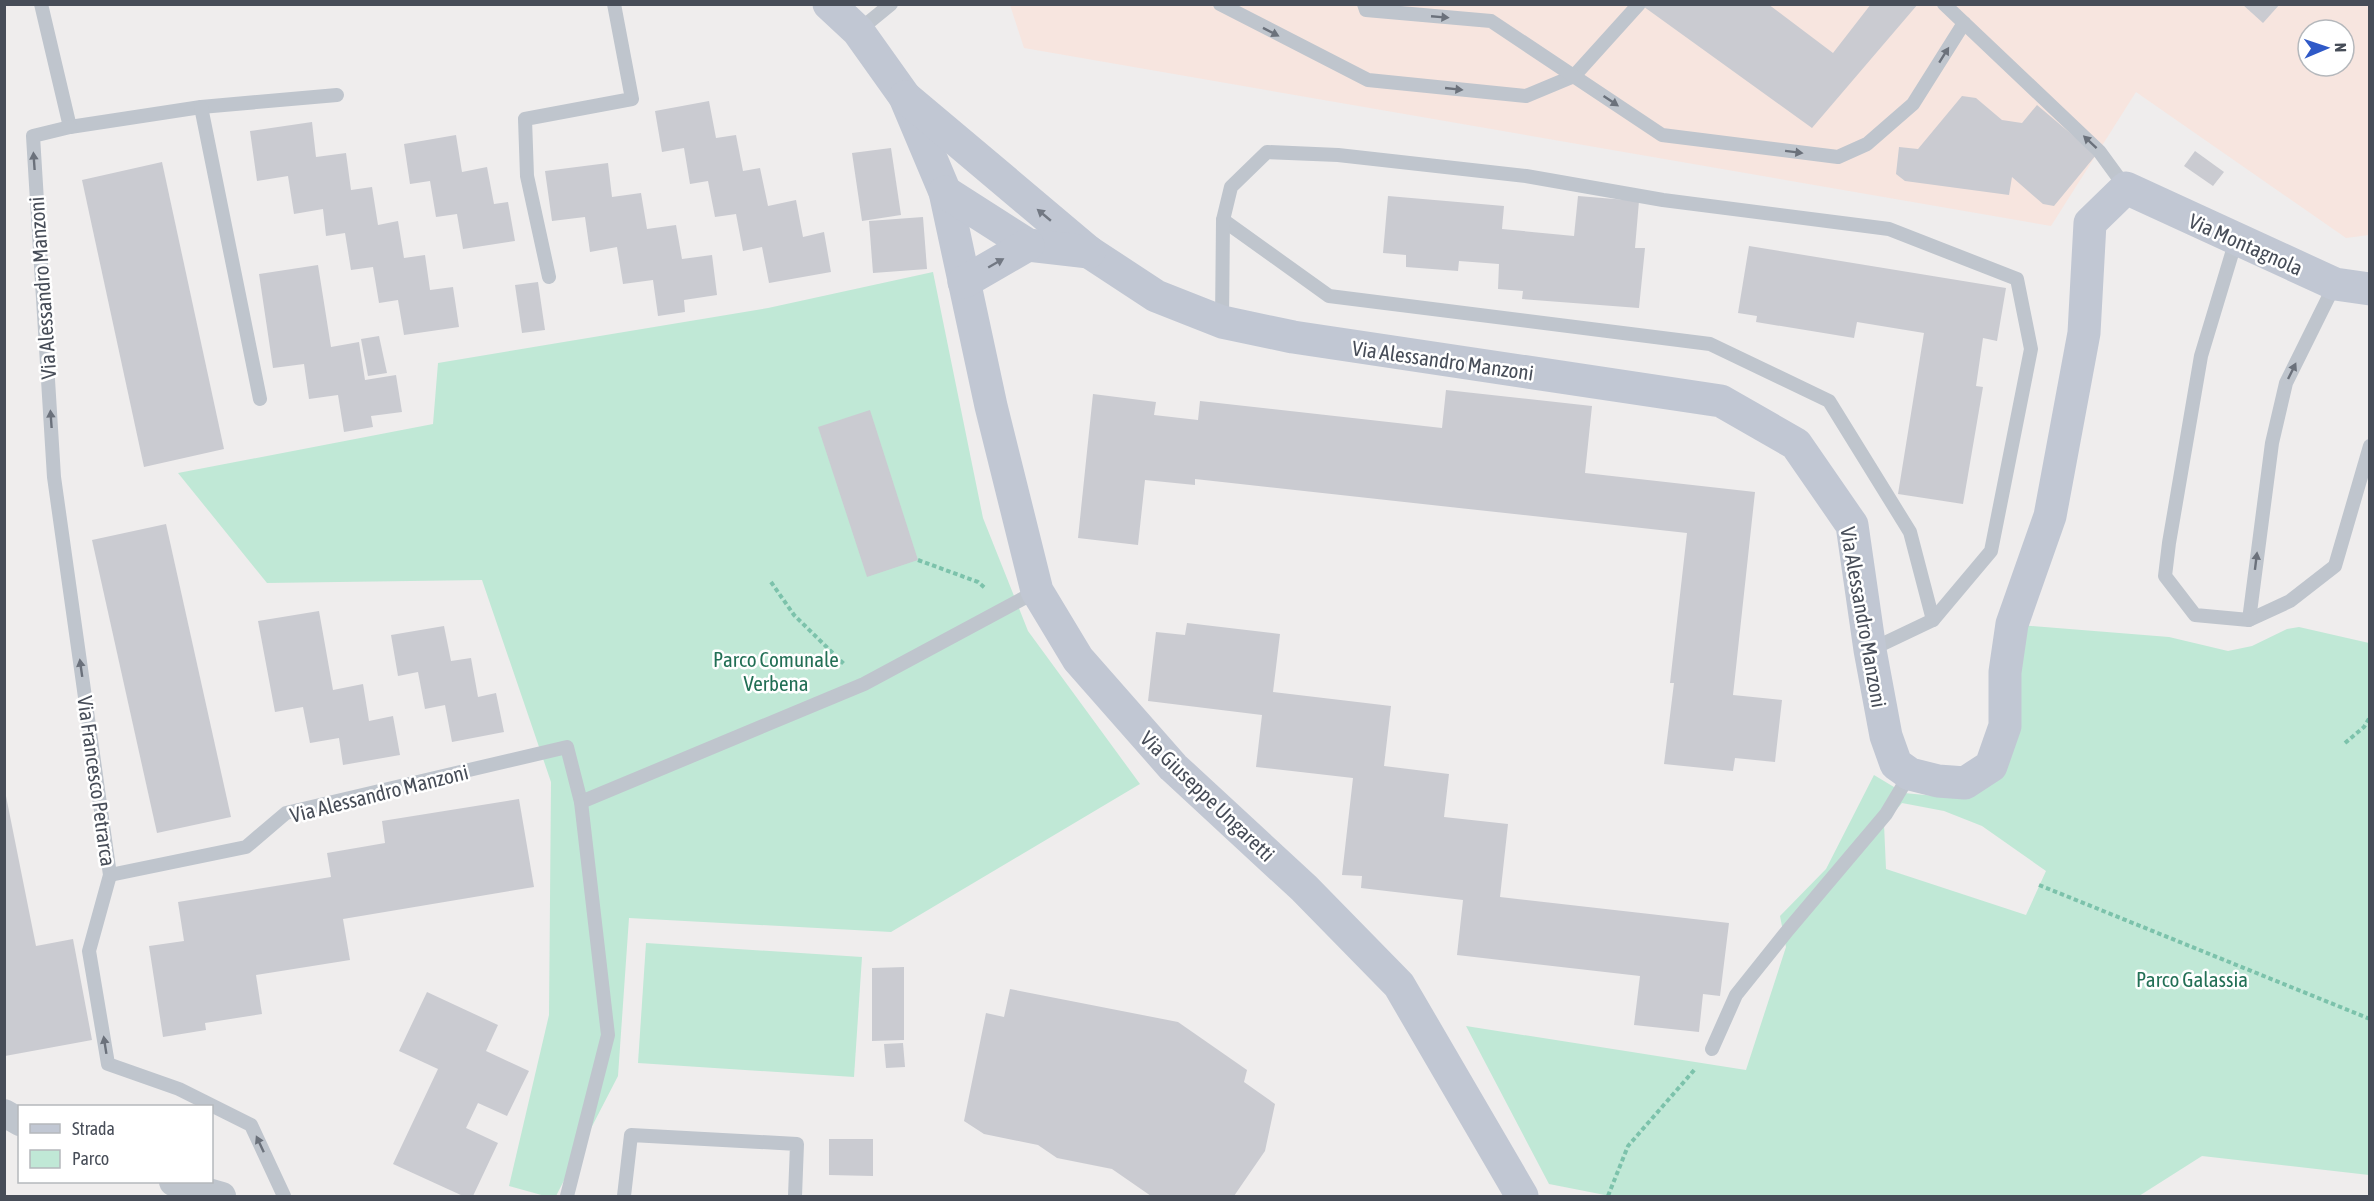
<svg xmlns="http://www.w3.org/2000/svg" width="2374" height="1201" viewBox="0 0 2374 1201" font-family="'Asap Condensed',sans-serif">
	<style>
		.medical { fill: #f7e5df; fill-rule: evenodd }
		.green { fill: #c0e8d6; fill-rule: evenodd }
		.building { fill: #cacbd1 }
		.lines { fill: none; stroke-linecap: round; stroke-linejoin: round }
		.path { stroke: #7cc2ab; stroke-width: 4; stroke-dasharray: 4.5 3; stroke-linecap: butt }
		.lane { stroke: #bfc5cd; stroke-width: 14 }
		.street { stroke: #bfc5cd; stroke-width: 28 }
		.secondary { stroke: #c1c7d3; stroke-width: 33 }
		.oneway { fill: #6b717b }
		.oneway2 { fill: #727883 }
		.labels { text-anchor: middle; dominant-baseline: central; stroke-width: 5; stroke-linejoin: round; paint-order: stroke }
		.street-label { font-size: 21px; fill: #474d58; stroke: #fff }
		.park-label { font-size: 21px; fill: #226f55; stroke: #fff }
	</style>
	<rect width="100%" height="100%" fill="#efeded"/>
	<path class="medical" d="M 1010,5 L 2369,5 L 2369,235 L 2346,238 L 2136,92 L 2051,226 L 1024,48 ZM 2308,30 L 2344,30 L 2344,66 L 2308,66 Z"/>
	<g class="green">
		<polygon points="933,272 983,518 1028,631 1140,784 891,932 629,918 618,1076 556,1196 545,1196 509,1186 549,1015 551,782 482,580 267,583 178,473 433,424 438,363 768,308"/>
		<path d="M 2020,625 L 2169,637 L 2228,651 L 2252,646 L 2287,629 L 2299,627 L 2369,643 L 2369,1175 L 2202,1156 L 2139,1196 L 1610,1196 L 1549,1184 L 1466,1026 L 1746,1070 L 1786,947 L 1780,916 L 1826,869 L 1874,775 L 1904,793 L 1936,796 L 1974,796 ZM 1902,803 L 1944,811 L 1982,826 L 2046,871 L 2026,915 L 1886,869 L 1884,824 Z"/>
		<polygon points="646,943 862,957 854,1077 638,1063"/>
	</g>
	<g class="building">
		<polygon points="1640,4 1768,4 1833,53 1871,4 1918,4 1812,128"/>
		<polygon points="2242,4 2280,4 2263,23"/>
		<polygon points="1962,96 1976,98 2002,120 2022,123 2037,105 2096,155 2054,206 2043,204 2012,177 2009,195 1905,181 1896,174 1899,147 1918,149"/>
		<polygon points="709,101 716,138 736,135 743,171 760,168 768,206 796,200 803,237 824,232 831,272 769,283 762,247 743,251 736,214 715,217 708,181 690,184 684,148 662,152 655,111"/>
		<polygon points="312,122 316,157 346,153 351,190 372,187 378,225 398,221 404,258 425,255 430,290 453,287 459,327 404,335 398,300 379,303 373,267 351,270 345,233 326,236 323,209 294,214 288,176 257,181 250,131"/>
		<polygon points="456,135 462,172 487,167 494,204 508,202 515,241 463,249 457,214 436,217 430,181 410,184 404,144"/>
		<polygon points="891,148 901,215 862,221 852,153"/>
		<polygon points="2195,151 2224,172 2213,186 2184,166"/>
		<polygon points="162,162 224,449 144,467 82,180"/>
		<polygon points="608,163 612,197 641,193 647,229 676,225 682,259 712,255 717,295 684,300 685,312 658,316 653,280 623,284 617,247 590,252 585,217 552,221 545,171"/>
		<polygon points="1388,196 1504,206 1502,229 1574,236 1578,196 1639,201 1635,248 1645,248 1639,308 1522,299 1523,291 1498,289 1499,264 1459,261 1458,271 1406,267 1406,255 1383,253"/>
		<polygon points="923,217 927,269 873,273 869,221"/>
		<polygon points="1749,246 2006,288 1997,341 1983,338 1976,386 1983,387 1963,504 1898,494 1924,333 1857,322 1854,338 1756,322 1757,316 1738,313"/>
		<polygon points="318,265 331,347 359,342 365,380 396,375 402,412 371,416 373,427 344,432 338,395 309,399 304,364 273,368 259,274"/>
		<polygon points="538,282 545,330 522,333 515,285"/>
		<polygon points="379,336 387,373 368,376 361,339"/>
		<polygon points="1446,390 1592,406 1585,473 1755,492 1733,695 1782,700 1775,762 1735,758 1733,771 1664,764 1674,683 1670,683 1687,533 1195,479 1195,485 1145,480 1138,545 1078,538 1093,394 1156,402 1154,415 1198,420 1200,401 1442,428"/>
		<polygon points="870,410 918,560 867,577 818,427"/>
		<polygon points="166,524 231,817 157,833 92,540"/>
		<polygon points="319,611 333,690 363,684 369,721 393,716 400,755 343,765 339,738 310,743 303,707 275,712 258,621"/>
		<polygon points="1187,623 1280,634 1273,692 1391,706 1384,766 1449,774 1444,817 1508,824 1500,897 1729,923 1720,996 1703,994 1699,1032 1634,1025 1640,976 1457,955 1463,900 1361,888 1362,876 1342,875 1353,778 1256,767 1262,715 1148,701 1156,632 1185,635"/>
		<polygon points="444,626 451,661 471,658 478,697 496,693 504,732 452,742 445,705 425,709 418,672 398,676 391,635"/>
		<polygon points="4,786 36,946 73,939 92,1040 5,1056"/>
		<polygon points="519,799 534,887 343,919 350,960 256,975 262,1014 205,1023 206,1030 163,1037 149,946 184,941 178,902 331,877 327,853 385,843 382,821"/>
		<polygon points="904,967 904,1040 872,1041 872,968"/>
		<polygon points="1010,989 1178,1022 1247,1070 1244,1082 1275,1104 1265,1151 1234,1196 1151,1196 1112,1169 1057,1158 1038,1145 984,1134 964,1121 986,1013 1004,1017"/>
		<polygon points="427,992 498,1025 486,1051 529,1071 507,1116 478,1103 466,1128 498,1143 473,1196 463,1196 393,1164 438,1069 399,1051"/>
		<polygon points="903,1043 905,1067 886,1068 884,1044"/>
		<polygon points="829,1139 873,1139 873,1176 829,1175"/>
	</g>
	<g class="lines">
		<g class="path">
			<polyline points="918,560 978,582 986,589"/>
			<polyline points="771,582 794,615 844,664"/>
			<polyline points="2345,743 2364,727 2370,717"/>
			<polyline points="2039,885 2370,1019"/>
			<polyline points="1608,1196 1628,1146 1696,1068"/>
		</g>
		<g class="lane">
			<polyline points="41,4 70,127 201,107 337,95"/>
			<polyline points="1220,4 1368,80 1526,96 1574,76 1639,4"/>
			<polyline points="1364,4 1366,10 1491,21 1662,135 1838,157 1867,144 1913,104 1964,23"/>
			<polyline points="1944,4 2099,151 2126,188"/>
			<polyline points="858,31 891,4"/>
			<polyline points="201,107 260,399"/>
			<polyline points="70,127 33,136 54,477 110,875 89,951 108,1064 179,1089 251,1125 284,1196"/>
			<polyline points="1223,220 1329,296 1710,344 1829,401 1910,532 1933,620"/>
			<polyline points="2236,240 2201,356 2169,543 2165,576 2195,615 2249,620 2290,601 2335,566 2370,446"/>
			<polyline points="549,277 527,176 525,119 632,99 614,4"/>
			<polyline points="1222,322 1223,220 1231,187 1267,152 1338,155 1526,176 1663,200 1889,229 2017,279 2031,349 1991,551 1933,620 1870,650"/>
			<polyline points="2249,620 2272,443 2286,383 2335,284"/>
			<polyline points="110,875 246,847 286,813 567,747 581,802"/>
			<polyline points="1712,1049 1736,995 1788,930 1886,814 1910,774"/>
			<polyline points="567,1196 608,1035 581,802 864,684 1037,591"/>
			<polyline points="624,1196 631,1135 797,1144 795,1196"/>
		</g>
		<g class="street">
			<polyline points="4,1113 20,1122"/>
			<polyline points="173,1182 222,1196"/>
		</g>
		<g class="secondary">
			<polyline points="829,4 858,31 905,97 945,192 991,406 1037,591 1078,659 1173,767 1304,888 1399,985 1522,1196"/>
			<polyline points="905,97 1089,252 1156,296 1222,322 1293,337 1721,401 1796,444 1852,525 1870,650 1886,736 1896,764 1910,774 1938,781 1965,783 1991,766 2005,726 2005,672 2012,624 2050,516 2084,333 2090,223 2126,188 2335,284 2370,289"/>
			<polyline points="945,192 1028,245 1089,252"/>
			<polyline points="964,282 1028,245"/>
		</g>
	</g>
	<defs><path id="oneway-solid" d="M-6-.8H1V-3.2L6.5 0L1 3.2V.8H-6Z" transform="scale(1.5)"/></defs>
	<g class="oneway">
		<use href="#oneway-solid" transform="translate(1440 17) rotate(5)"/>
		<use href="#oneway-solid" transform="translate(1271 32) rotate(27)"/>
		<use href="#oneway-solid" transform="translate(1944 55) rotate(-58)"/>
		<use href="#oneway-solid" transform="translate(1454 89) rotate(6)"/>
		<use href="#oneway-solid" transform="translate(1611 101) rotate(34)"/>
		<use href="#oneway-solid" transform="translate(2090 142) rotate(-137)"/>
		<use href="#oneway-solid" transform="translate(1794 152) rotate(7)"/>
		<use href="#oneway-solid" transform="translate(34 161) rotate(-94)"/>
		<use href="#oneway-solid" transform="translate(2292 371) rotate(-64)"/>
		<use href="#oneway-solid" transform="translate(51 419) rotate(-94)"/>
		<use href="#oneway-solid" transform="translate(2256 561) rotate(-83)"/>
		<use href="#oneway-solid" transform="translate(81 668) rotate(-98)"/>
		<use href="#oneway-solid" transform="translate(105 1045) rotate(-99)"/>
		<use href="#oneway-solid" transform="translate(260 1144) rotate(-115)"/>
	</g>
	<g class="oneway2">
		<use href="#oneway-solid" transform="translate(1044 215) rotate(-140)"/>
		<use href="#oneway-solid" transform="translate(996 263) rotate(-30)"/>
	</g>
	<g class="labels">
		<g class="street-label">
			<text transform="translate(2246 244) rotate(24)">Via Montagnola</text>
			<text transform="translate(42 288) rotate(-94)">Via Alessandro Manzoni</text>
			<text transform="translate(1443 360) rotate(8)">Via Alessandro Manzoni</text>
			<text transform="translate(1864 617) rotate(80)">Via Alessandro Manzoni</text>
			<text transform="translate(97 781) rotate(82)">Via Francesco Petrarca</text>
			<text transform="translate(379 793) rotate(-14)">Via Alessandro Manzoni</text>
			<text transform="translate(1208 796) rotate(44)">Via Giuseppe Ungaretti</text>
		</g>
		<g class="park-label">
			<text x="776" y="659">Parco Comunale<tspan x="776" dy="24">Verbena</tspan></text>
			<text x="2192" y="979">Parco Galassia</text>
		</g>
	</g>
	<rect width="2374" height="1201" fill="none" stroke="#474d58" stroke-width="12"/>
	<rect x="18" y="1105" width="195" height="78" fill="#ffffff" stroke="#b5b8bc" stroke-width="1.5"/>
	<rect x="30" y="1124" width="30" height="9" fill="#c1c7d3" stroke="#b5b8bc" stroke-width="1.5"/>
	<text x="72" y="1135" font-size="18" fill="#474d58">Strada</text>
	<rect x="30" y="1150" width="30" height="18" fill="#c0e8d6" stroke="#b5b8bc" stroke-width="1.5"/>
	<text x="72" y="1165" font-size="18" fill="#474d58">Parco</text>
	<g transform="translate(2326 48) rotate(88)"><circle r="28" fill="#ffffff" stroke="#b5b8bc" stroke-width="1.5"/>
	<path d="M0-4.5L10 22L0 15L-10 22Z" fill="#2f59c7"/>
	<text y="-9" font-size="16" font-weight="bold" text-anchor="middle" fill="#474d58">N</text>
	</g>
</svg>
